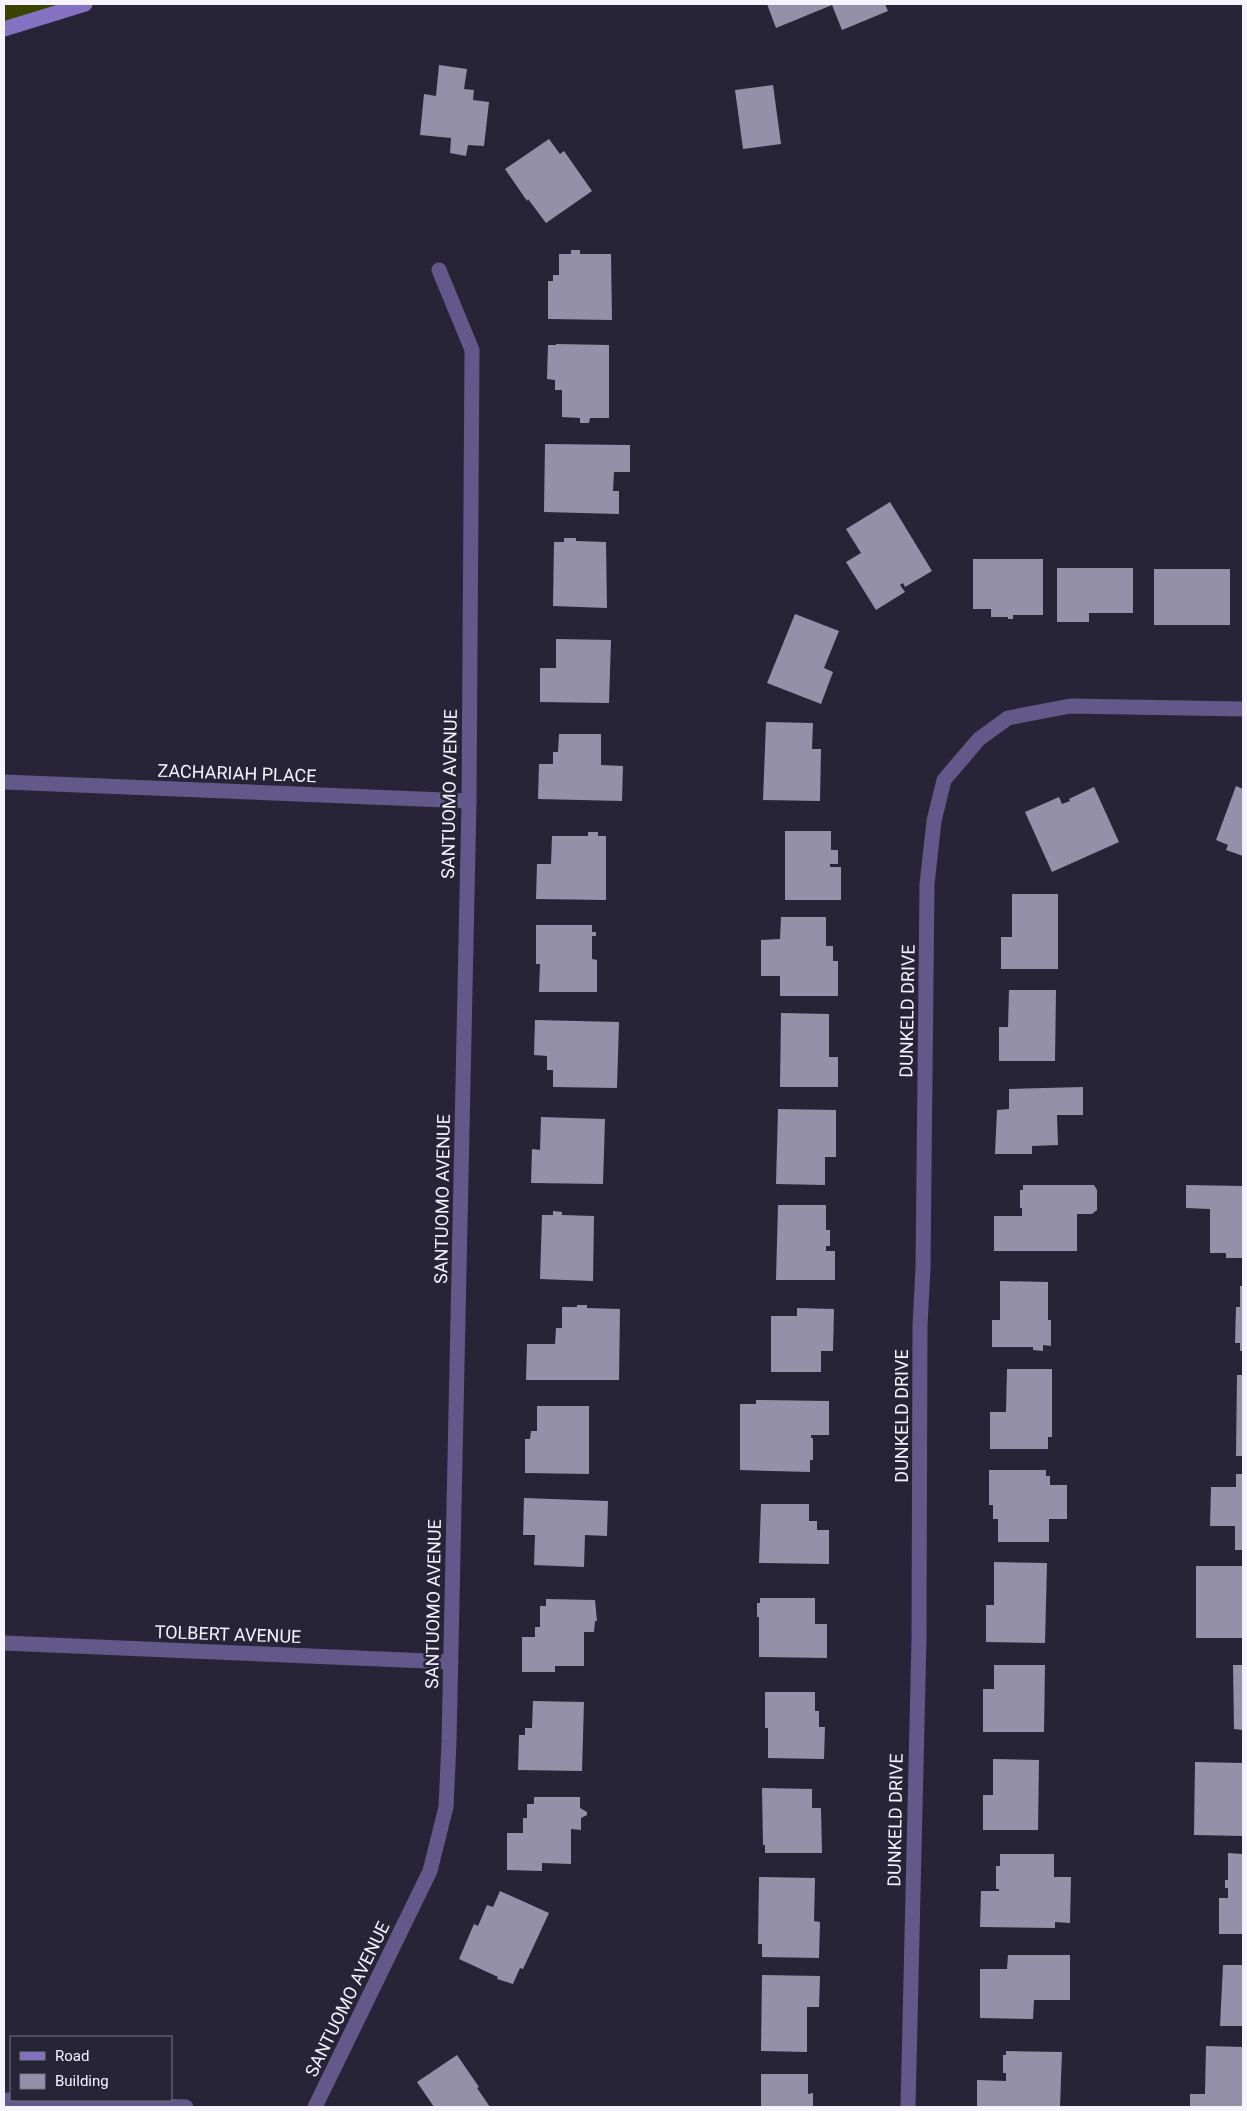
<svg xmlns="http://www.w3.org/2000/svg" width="1247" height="2111" viewBox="0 0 1247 2111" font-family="Roboto,sans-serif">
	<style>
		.green { fill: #3a4400 }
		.building { fill: #9490a8 }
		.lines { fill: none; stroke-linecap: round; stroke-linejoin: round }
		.street { stroke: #625889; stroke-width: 15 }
		.secondary { stroke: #8371c1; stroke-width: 15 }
		.labels { text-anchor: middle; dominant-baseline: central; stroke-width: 5; stroke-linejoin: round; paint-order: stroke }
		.street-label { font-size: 18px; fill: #f4f3fe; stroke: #282438 }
	</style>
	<rect width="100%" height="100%" fill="#282438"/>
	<polygon class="green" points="4,4 85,4 4,29"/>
	<g class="building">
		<polygon points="767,4 885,4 888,11 842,30 832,5 776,28"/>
		<polygon points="439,65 467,69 464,89 474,90 473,100 489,102 484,146 468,145 466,156 450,153 451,138 420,135 424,94 436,96"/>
		<polygon points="773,85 781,144 743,149 735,90"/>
		<polygon points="549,139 560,154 564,151 592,191 546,223 528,199 527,201 505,169"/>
		<polygon points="571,250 580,250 580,254 611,254 612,320 548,319 548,281 553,281 553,275 559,275 559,254 571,254"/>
		<polygon points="556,344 609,345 609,418 590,418 589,423 580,423 580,418 562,417 562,390 555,390 555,380 547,379 548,345 556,345"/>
		<polygon points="545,444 630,445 630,472 614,472 613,491 619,491 619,514 544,512"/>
		<polygon points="890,502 932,571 905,587 903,583 900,585 905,592 876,610 846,562 861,553 846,529"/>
		<polygon points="564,538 576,538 576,541 606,542 607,608 553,606 554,542 564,542"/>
		<polygon points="973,559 1043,559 1043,615 1013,615 1013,619 1008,619 1008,617 991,617 991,609 973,609"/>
		<polygon points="1057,568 1133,568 1133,613 1089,613 1089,622 1057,622"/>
		<rect x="1154" y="569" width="76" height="56"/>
		<polygon points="795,614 839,631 824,668 833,672 821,704 767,683"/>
		<polygon points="556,639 611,640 609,703 540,702 540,668 556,668"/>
		<polygon points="766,722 813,723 812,749 821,749 820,801 763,800"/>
		<polygon points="559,734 601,734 601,765 623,766 622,801 538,799 539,764 553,764 553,752 558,752"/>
		<polygon points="1236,786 1243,789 1243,856 1226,850 1228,845 1216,840"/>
		<polygon points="1094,787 1119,842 1052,872 1025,812 1059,797 1062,804 1070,801 1069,799"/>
		<polygon points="785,831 831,831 831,850 838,850 838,864 830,864 830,867 841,867 841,900 785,900"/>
		<polygon points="588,832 598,832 598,836 606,836 606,900 536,899 537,864 551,864 552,836 588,836"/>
		<polygon points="1012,894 1058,894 1058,969 1001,969 1001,937 1012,937"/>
		<polygon points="781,917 826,917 826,946 833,946 833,961 838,961 838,996 780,996 780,976 761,976 761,940 780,939"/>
		<polygon points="536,925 592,925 592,932 596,932 596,936 592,936 592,959 597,960 597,992 539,992 540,964 536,964"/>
		<polygon points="1009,990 1056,990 1055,1061 999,1061 999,1027 1008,1027"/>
		<polygon points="781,1013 829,1014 829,1057 838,1057 838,1087 780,1087"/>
		<polygon points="535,1020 619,1022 617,1088 553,1087 553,1070 547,1070 547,1056 534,1055"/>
		<polygon points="1083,1087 1083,1115 1057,1115 1058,1145 1032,1146 1032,1154 995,1154 997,1110 1009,1109 1009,1089"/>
		<polygon points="778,1109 836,1110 836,1157 825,1157 825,1185 776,1184"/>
		<polygon points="541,1117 605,1119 603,1184 531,1183 532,1149 540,1150"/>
		<polygon points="1023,1185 1094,1185 1097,1190 1097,1210 1092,1214 1077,1214 1077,1251 994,1251 994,1216 1022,1216 1022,1208 1020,1208 1020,1190 1023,1190"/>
		<polygon points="1186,1185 1243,1186 1243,1258 1226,1258 1226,1253 1210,1253 1210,1209 1186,1208"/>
		<polygon points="778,1205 826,1205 826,1230 830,1230 830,1246 826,1246 826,1251 835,1251 835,1280 776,1280"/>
		<polygon points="553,1211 562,1212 562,1215 594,1216 593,1281 540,1279 542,1215 553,1215"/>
		<polygon points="1000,1281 1048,1282 1048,1320 1051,1320 1051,1346 1043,1345 1043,1351 1033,1350 1033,1347 992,1347 992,1320 1000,1320"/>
		<polygon points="1240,1286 1243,1286 1243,1351 1240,1351 1240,1343 1235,1343 1236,1307 1240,1307"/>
		<polygon points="577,1305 587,1305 587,1308 620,1309 619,1380 526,1380 527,1344 555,1344 556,1328 562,1328 562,1307 577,1307"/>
		<polygon points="797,1308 834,1309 833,1351 821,1351 821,1372 771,1372 771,1316 797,1316"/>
		<polygon points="1007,1369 1052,1369 1052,1437 1048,1437 1048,1449 990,1449 990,1412 1006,1412"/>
		<polygon points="1237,1375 1243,1375 1243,1456 1236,1456"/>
		<polygon points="756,1400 829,1401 829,1435 811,1435 811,1438 813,1438 813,1460 810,1460 810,1472 740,1470 740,1404 756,1404"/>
		<polygon points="537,1406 589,1406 589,1474 525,1473 525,1439 530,1439 531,1431 537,1431"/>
		<polygon points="989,1470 1046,1470 1046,1476 1050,1476 1050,1485 1067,1485 1067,1519 1049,1519 1049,1542 998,1542 998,1519 993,1519 993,1505 989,1505"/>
		<polygon points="1236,1474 1243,1474 1243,1550 1235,1550 1235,1526 1210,1526 1211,1487 1236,1487"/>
		<polygon points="524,1498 608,1501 607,1536 585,1535 584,1567 534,1565 535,1535 523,1535"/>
		<polygon points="761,1504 809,1504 809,1521 817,1521 817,1530 829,1530 829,1564 759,1563"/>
		<polygon points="994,1562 1047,1563 1045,1643 986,1642 986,1605 994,1605"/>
		<rect x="1196" y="1566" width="47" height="72"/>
		<polygon points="760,1598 815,1598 815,1624 827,1624 827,1658 759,1657 759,1617 757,1617 757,1603 760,1603"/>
		<polygon points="546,1599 595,1600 597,1621 595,1621 594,1632 584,1632 584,1666 555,1666 555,1672 522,1672 522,1637 535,1637 535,1627 540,1627 540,1606 546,1606"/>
		<polygon points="994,1665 1045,1665 1044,1732 983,1732 983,1689 994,1689"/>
		<polygon points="1233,1665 1243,1665 1243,1730 1234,1729"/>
		<polygon points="765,1692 815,1692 815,1711 819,1711 819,1727 825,1727 824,1759 768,1758 768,1728 765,1728"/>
		<polygon points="533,1701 584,1702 582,1771 518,1770 519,1735 525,1735 525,1728 532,1728"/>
		<polygon points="993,1759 1039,1760 1038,1830 983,1830 983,1795 993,1795"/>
		<polygon points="1195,1762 1243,1763 1243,1836 1194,1835"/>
		<polygon points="762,1788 812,1789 812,1808 821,1808 822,1853 765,1853 765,1845 763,1845"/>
		<polygon points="534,1797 580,1797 580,1808 587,1812 587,1815 581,1818 581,1830 571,1829 571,1864 542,1863 542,1871 507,1870 507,1833 523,1833 523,1818 527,1818 527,1804 534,1804"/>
		<polygon points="1228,1853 1243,1854 1243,1934 1219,1934 1219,1898 1228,1898 1228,1888 1225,1888 1225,1880 1228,1880"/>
		<polygon points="1000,1854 1054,1854 1054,1877 1071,1877 1070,1923 1055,1922 1055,1928 980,1927 981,1891 999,1891 999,1889 996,1889 996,1866 1000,1866"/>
		<polygon points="759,1877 815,1878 814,1921 820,1922 819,1958 762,1957 762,1944 758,1944"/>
		<polygon points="500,1891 549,1913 523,1969 520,1968 513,1984 497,1979 498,1977 459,1959 474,1924 478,1926 487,1905 493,1907"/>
		<polygon points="1008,1955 1070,1955 1070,2000 1034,2000 1033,2019 980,2018 980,1969 1007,1969"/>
		<polygon points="1223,1965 1243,1965 1243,2026 1220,2026"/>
		<polygon points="762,1975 820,1976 819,2007 807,2007 807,2052 761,2051"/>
		<polygon points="1206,2046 1243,2047 1243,2107 1190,2107 1190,2094 1205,2094"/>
		<polygon points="1006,2051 1062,2052 1060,2107 977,2107 977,2080 1006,2081 1006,2073 1003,2073 1003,2055 1006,2055"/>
		<polygon points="457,2055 479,2087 477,2088 490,2107 434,2107 417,2082"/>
		<polygon points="761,2074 808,2074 808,2094 813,2093 813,2107 761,2107"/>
	</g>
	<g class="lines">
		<g class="street">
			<polyline points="4,782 469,801"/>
			<polyline points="4,1643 451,1662"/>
			<polyline points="4,2100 186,2107"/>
			<polyline points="315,2107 430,1871 446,1807 449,1742 469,801 472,350 439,270"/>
			<polyline points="908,2107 919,1638 920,1326 923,1268 927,884 934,821 944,780 979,739 1008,718 1070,706 1243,709"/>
		</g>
		<polyline class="secondary" points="4,29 85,4"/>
	</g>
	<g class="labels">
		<g class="street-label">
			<text transform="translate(237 773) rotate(2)">ZACHARIAH PLACE</text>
			<text transform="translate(449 794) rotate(-89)">SANTUOMO AVENUE</text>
			<text transform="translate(907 1011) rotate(-89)">DUNKELD DRIVE</text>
			<text transform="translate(442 1199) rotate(-89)">SANTUOMO AVENUE</text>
			<text transform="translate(901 1416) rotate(-90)">DUNKELD DRIVE</text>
			<text transform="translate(433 1604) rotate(-89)">SANTUOMO AVENUE</text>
			<text transform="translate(228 1634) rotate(2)">TOLBERT AVENUE</text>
			<text transform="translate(895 1820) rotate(-89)">DUNKELD DRIVE</text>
			<text transform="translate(347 1999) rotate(-64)">SANTUOMO AVENUE</text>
		</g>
	</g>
	<rect width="1247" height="2111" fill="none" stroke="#f4f3fe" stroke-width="10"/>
	<rect x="10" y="2036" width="162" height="65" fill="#282438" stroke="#7a7787"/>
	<rect x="20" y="2052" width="25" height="8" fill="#8371c1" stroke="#7a7787"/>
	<text x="55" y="2061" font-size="15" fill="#f4f3fe">Road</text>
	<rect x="20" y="2074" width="25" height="15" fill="#9490a8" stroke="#7a7787"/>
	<text x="55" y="2086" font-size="15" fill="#f4f3fe">Building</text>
</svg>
